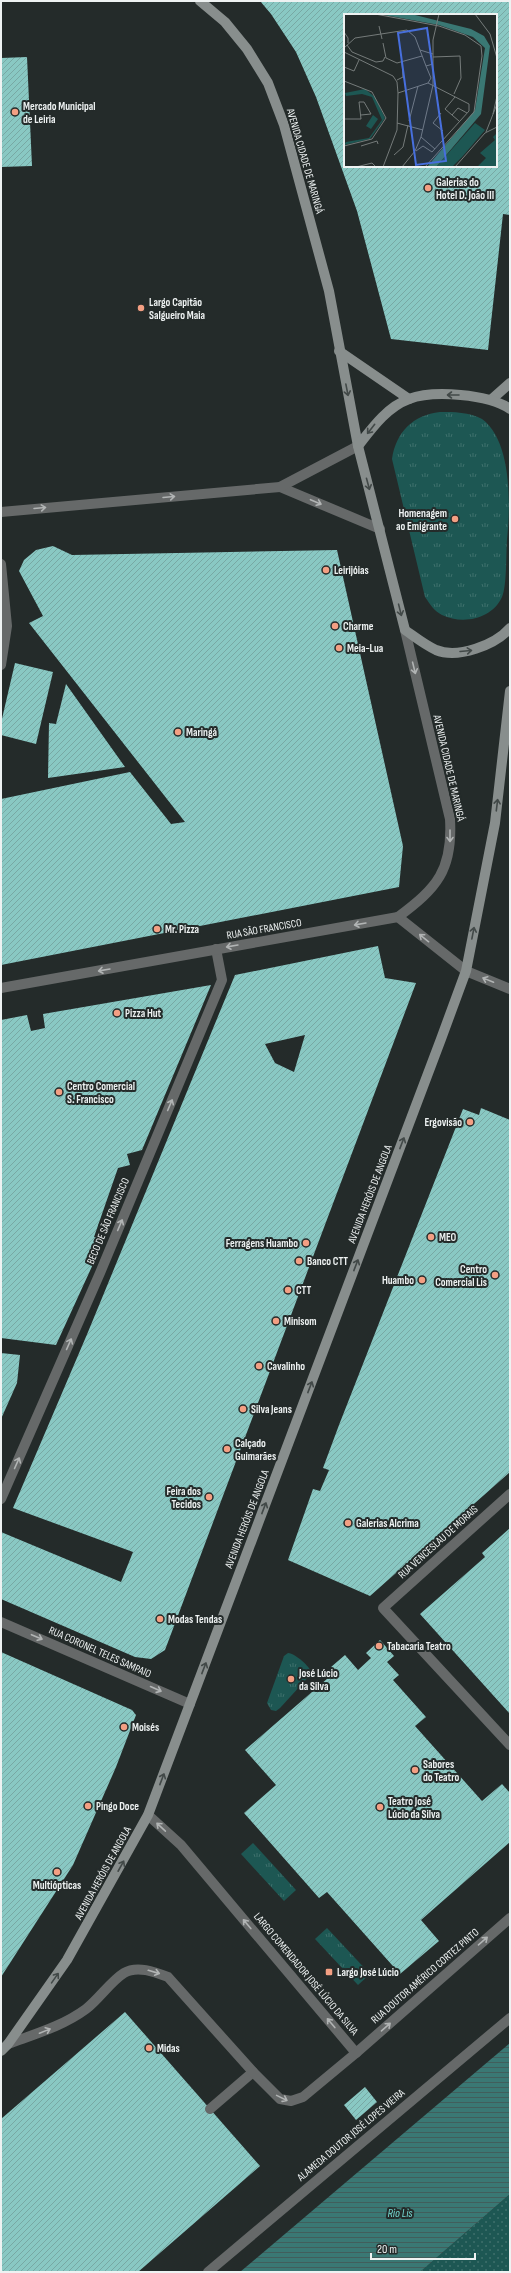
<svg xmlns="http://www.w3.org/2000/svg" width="511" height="2273" viewBox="0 0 511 2273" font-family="'Sofia Sans Condensed',sans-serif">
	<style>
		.grass { fill: url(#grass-tufts) }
		.park { fill: url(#park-dots) }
		.water { fill: url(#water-rules) }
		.building { fill: url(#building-hatch); fill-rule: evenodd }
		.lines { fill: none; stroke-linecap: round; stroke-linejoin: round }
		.service { stroke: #666969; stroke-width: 10 }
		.pedestrian { stroke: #666969; stroke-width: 10 }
		.minor { stroke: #666969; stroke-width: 10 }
		.tertiary { stroke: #666969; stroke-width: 10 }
		.secondary { stroke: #888e8d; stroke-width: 10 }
		.oneway { stroke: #424948 }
		.oneway2 { stroke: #b1b4b4 }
		.poi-dot { fill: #f39f83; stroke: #242b2a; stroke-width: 1.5 }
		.labels { text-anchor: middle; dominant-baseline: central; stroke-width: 4; stroke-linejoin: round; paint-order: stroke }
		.poi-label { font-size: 11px; font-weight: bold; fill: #eef2f2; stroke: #242b2a; text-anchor: start }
		.street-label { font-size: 11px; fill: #eef2f2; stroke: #242b2a }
		.water-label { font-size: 12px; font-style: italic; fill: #74d8d1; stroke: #242b2a }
		.inset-road { fill: none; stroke: #757b7a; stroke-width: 1 }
		.view { fill: #476fdd; fill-opacity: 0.15; stroke: #476fdd; stroke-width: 2 }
		.inset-edge { fill: none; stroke: #eef2f2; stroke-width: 2 }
	</style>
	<defs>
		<pattern id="grass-tufts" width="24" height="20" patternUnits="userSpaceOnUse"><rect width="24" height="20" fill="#1d5753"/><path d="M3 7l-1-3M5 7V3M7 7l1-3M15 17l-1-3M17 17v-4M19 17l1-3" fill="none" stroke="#3e706c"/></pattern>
		<pattern id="park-dots" width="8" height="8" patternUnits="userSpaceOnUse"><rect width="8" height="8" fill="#1d5753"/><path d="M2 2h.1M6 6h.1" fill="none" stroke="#3e706c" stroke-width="1.8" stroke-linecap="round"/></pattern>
		<pattern id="water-rules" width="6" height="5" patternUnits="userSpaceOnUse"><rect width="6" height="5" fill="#3a7874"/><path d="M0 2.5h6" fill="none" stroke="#415e5c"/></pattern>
		<pattern id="building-hatch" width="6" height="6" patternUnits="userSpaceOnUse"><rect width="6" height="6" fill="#89c8c3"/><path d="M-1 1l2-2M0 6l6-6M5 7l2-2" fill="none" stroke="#78a8a4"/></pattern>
	</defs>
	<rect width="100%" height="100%" fill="#242b2a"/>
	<g class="grass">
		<path d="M 440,412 C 453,412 470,412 482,419 C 511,440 511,502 507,539 C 506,553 507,586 502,597 C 492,619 463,625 442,615 C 434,611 430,604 425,597 L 392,459 C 396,432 413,415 440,412 Z"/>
		<path d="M 288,1653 C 296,1654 309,1666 312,1673 L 280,1708 L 276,1711 L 271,1710 L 267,1703 L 284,1656 Z"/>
		<polygon points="253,1843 296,1890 284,1901 241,1854"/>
		<polygon points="327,1928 370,1974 358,1985 315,1939"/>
	</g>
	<polygon class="park" points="510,2194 510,2272 420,2272"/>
	<polygon class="water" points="510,2043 510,2194 420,2272 240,2272"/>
	<g class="building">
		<path d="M 260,1 L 510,1 L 510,215 L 503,214 L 488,350 L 391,339 L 357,211 L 316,97 L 296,52 L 271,14 ZM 345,15 L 496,15 L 496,166 L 345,166 Z"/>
		<polygon points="27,57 32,166 1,167 1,58"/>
		<polygon points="53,546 72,555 337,550 403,846 399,887 1,965 1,799 130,772 171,824 185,822 29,623 43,616 19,571 24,560 36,550"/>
		<polygon points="15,663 53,672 36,744 1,735 1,723"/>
		<polygon points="66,684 125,767 48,778 49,723 56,724"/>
		<path d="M 378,946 L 385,978 L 416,983 L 165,1650 L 151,1659 L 135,1657 L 1,1599 L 1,1532 L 121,1582 L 133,1552 L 13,1508 L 88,1332 L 235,975 ZM 305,1035 L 294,1072 L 275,1063 L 265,1044 Z"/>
		<polygon points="211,985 142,1150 127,1154 130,1165 118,1168 94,1237 105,1238 56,1345 1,1338 1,1020 27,1015 31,1031 45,1028 43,1014"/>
		<polygon points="481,1108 510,1120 510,1472 370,1596 288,1560 313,1489 320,1491 329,1470 323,1468 339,1425 463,1109 479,1115"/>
		<polygon points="1,1353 20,1355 17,1383 1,1419"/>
		<polygon points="510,1528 510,1714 420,1614 485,1557 482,1553"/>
		<polygon points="380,1640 394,1656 387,1662 399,1675 393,1680 426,1717 415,1726 482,1801 502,1784 510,1793 510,1842 421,1920 439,1941 400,1974 327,1892 319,1898 244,1813 276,1785 245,1750 335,1672 331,1667 345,1655 358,1670 371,1658 366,1653"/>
		<polygon points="1,1652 132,1710 136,1715 116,1767 73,1865 1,1977"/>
		<polygon points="125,2012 260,2166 138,2272 1,2272 1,2119"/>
		<polygon points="365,2087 377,2102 356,2120 344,2105"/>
	</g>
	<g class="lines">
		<g class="service">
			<polyline points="280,487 380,529"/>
			<polyline points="1,512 280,487 358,446"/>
			<polyline points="210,2109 253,2072"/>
		</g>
		<g class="pedestrian">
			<polyline points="510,1494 383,1608 510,1745"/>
			<polyline points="208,2272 510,2018"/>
		</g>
		<g class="minor">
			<polyline points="1,564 7,626 1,665"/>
			<polyline points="466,971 510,989"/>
			<polyline points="1,1499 100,1273 222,980 216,949"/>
			<polyline points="1,1622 190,1704"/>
			<polyline points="148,1815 181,1845 356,2053"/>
			<path d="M 8,2044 C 35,2034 63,2026 86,2009 C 99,1999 111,1981 124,1973 C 137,1965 155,1972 168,1977 L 253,2072 L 280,2099 L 291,2101 L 303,2097 L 356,2053 L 510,1918"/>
		</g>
		<g class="tertiary">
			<polyline points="398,917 466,971"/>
			<path d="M 1,988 L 398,917 C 437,888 453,870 450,819 L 405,630"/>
		</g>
		<g class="secondary">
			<path d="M 200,1 L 225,22 L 247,49 L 268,83 L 284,125 L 329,291 L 358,446 L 405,630 C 415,637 425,645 436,650 C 458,659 495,645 510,628"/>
			<polyline points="339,351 409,399"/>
			<polyline points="492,399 510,383"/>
			<path d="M 358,446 C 372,428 387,407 409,399 C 433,390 489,394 510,409"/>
			<polyline points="1,2051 8,2044 67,1960 148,1815 441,1039 466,971 495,823 510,691"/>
		</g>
	</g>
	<defs><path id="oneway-shaft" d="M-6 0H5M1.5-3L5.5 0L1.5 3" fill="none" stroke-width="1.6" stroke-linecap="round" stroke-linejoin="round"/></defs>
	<g class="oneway">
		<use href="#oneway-shaft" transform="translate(347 390) rotate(79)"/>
		<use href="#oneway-shaft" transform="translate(453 395) rotate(-180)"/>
		<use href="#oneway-shaft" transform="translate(371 429) rotate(128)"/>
		<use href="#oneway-shaft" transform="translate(368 484) rotate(75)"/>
		<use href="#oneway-shaft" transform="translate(400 610) rotate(76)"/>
		<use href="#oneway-shaft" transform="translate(466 651) rotate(-5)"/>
		<use href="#oneway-shaft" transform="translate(497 805) rotate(-83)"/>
		<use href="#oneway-shaft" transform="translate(473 933) rotate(-79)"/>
		<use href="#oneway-shaft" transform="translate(402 1143) rotate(-69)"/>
		<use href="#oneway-shaft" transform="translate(356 1265) rotate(-69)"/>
		<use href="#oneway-shaft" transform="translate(310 1387) rotate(-69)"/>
		<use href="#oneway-shaft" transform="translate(264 1508) rotate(-69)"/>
		<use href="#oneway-shaft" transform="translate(204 1668) rotate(-69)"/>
		<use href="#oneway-shaft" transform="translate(162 1779) rotate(-69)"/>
		<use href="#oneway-shaft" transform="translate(121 1866) rotate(-61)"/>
		<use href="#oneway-shaft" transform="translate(55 1978) rotate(-55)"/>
	</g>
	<g class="oneway2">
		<use href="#oneway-shaft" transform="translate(169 497) rotate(-5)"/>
		<use href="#oneway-shaft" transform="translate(316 502) rotate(23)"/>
		<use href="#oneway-shaft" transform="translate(40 508) rotate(-5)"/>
		<use href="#oneway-shaft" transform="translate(414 668) rotate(76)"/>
		<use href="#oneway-shaft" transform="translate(450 836) rotate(90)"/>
		<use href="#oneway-shaft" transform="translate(360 924) rotate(170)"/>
		<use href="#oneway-shaft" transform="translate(424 938) rotate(-141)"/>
		<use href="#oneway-shaft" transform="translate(232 946) rotate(170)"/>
		<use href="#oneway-shaft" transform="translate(104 970) rotate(170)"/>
		<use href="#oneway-shaft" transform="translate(488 980) rotate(-158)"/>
		<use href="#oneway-shaft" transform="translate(170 1105) rotate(-67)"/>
		<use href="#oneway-shaft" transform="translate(120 1225) rotate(-67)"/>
		<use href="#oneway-shaft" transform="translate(69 1344) rotate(-66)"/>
		<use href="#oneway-shaft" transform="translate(17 1463) rotate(-66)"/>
		<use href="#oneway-shaft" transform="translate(37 1637) rotate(23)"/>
		<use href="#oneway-shaft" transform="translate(156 1689) rotate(24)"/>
		<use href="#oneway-shaft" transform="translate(161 1827) rotate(-137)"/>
		<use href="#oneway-shaft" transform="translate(247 1924) rotate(-130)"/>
		<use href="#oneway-shaft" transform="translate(483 1941) rotate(-41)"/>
		<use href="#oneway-shaft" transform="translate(154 1972) rotate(16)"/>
		<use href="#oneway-shaft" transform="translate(331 2023) rotate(-130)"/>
		<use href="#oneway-shaft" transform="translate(386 2027) rotate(-41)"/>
		<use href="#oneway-shaft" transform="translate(45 2031) rotate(-22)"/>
		<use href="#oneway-shaft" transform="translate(282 2098) rotate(26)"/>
	</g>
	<g class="poi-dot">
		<circle cx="15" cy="112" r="4"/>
		<circle cx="428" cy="188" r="4"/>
		<circle cx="141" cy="308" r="4"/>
		<circle cx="455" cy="519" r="4"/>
		<circle cx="326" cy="570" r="4"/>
		<circle cx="335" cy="626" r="4"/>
		<circle cx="339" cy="648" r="4"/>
		<circle cx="178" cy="732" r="4"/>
		<circle cx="157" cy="929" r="4"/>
		<circle cx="117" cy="1013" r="4"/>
		<circle cx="59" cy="1092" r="4"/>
		<circle cx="470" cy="1122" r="4"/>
		<circle cx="431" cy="1237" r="4"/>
		<circle cx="306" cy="1243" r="4"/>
		<circle cx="299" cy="1261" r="4"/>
		<circle cx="495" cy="1275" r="4"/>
		<circle cx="422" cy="1280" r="4"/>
		<circle cx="288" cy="1290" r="4"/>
		<circle cx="276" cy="1321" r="4"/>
		<circle cx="259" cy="1366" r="4"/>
		<circle cx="243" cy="1409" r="4"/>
		<circle cx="227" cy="1449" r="4"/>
		<circle cx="209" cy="1497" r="4"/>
		<circle cx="348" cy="1523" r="4"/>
		<circle cx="160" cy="1619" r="4"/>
		<circle cx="379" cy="1646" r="4"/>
		<circle cx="291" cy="1679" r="4"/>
		<circle cx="124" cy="1727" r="4"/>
		<circle cx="415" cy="1770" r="4"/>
		<circle cx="88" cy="1806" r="4"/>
		<circle cx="380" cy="1807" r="4"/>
		<circle cx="57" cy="1872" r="4"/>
		<rect x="325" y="1968" width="8" height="8" rx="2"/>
		<circle cx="149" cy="2048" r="4"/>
	</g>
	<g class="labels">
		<g class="poi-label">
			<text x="23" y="106">Mercado Municipal<tspan x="23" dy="13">de Leiria</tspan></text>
			<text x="436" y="182">Galerias do<tspan x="436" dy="13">Hotel D. João III</tspan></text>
			<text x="149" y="302">Largo Capitão<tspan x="149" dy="13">Salgueiro Maia</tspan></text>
			<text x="447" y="513" text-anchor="end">Homenagem<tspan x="447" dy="13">ao Emigrante</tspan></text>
			<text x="334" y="570">Leirijóias</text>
			<text x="343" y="626">Charme</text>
			<text x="347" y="648">Meia-Lua</text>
			<text x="186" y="732">Maringá</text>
			<text x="165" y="929">Mr. Pizza</text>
			<text x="125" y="1013">Pizza Hut</text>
			<text x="67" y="1086">Centro Comercial<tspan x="67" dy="13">S. Francisco</tspan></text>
			<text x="462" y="1122" text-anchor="end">Ergovisão</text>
			<text x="439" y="1237">MEO</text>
			<text x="298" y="1243" text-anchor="end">Ferragens Huambo</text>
			<text x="307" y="1261">Banco CTT</text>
			<text x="487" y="1269" text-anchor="end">Centro<tspan x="487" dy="13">Comercial Lis</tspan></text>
			<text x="414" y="1280" text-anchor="end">Huambo</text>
			<text x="296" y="1290">CTT</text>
			<text x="284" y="1321">Minisom</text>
			<text x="267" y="1366">Cavalinho</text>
			<text x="251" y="1409">Silva Jeans</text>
			<text x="235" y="1443">Calçado<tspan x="235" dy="13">Guimarães</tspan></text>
			<text x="201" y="1491" text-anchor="end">Feira dos<tspan x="201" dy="13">Tecidos</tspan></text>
			<text x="356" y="1523">Galerias Alcrima</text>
			<text x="168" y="1619">Modas Tendas</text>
			<text x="387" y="1646">Tabacaria Teatro</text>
			<text x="299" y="1673">José Lúcio<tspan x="299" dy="13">da Silva</tspan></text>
			<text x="132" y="1727">Moisés</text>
			<text x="423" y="1764">Sabores<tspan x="423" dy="13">do Teatro</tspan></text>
			<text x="388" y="1801">Teatro José<tspan x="388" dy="13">Lúcio da Silva</tspan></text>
			<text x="96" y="1806">Pingo Doce</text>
			<text x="57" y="1885" text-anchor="middle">Multiópticas</text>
			<text x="337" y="1972">Largo José Lúcio</text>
			<text x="157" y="2048">Midas</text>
		</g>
		<g class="street-label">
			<text transform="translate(305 161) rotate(74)">AVENIDA CIDADE DE MARINGÁ</text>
			<text transform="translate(449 768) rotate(77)">AVENIDA CIDADE DE MARINGÁ</text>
			<text transform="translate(264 929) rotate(-10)">RUA SÃO FRANCISCO</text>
			<text transform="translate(370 1194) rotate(-69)">AVENIDA HERÓIS DE ANGOLA</text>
			<text transform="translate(108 1221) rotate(-67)">BECO DE SÃO FRANCISCO</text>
			<text transform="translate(247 1519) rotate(-69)">AVENIDA HERÓIS DE ANGOLA</text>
			<text transform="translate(438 1542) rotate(-42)">RUA VENCESLAU DE MORAIS</text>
			<text transform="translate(100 1652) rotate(24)">RUA CORONEL TELES SAMPAIO</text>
			<text transform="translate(103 1873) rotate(-61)">AVENIDA HERÓIS DE ANGOLA</text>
			<text transform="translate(306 1974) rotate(50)">LARGO COMENDADOR JOSÉ LÚCIO DA SILVA</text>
			<text transform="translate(425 1976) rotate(-41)">RUA DOUTOR AMÉRICO CORTEZ PINTO</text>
			<text transform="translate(351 2135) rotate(-40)">ALAMEDA DOUTOR JOSÉ LOPES VIEIRA</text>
		</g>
		<g class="water-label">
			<text x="400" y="2213">Rio Lis</text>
		</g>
	</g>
	<g transform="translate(344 14)">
		<rect width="153" height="153" fill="#242b2a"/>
		<path d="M 21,75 L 31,83 L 41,104 L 26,125 L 0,131 L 2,128 L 25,124 L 38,106 L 28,83 L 18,80 L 2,82 L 1,79 Z" fill="#1d5753"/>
		<path d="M 153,119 L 153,153 L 133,153 L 142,144 L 136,139 L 151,126 L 149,123 Z" fill="#1d5753"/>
		<path d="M 131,109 L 141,116 L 118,143 L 108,153 L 92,153 Z" fill="#1d5753"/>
		<path d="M 29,101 L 34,105 L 27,115 L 22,112 ZM 111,138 L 115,141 L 105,153 L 101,153 L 100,151 Z" fill="#1d5753"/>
		<path d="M 35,0 L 67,0 L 127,15 L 140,22 L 146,32 L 137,100 L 92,153 L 83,153 L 131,96 L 141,34 L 129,23 L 95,11 Z" fill="#3a7874"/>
		<path class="inset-road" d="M 31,0 L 95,12 L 121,21 L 137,32 L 138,42 L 130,98 L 81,153M 131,0 L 146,20 L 153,44M 35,12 L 38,25M 0,18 L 4,24 L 4,29M 39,29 L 42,44 L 53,49 L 78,42M 3,31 L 8,38 L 32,48 L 39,47 L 41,43M 0,34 L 11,24 L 63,16 L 71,23 L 82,52 L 89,50M 76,36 L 89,40M 0,38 L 49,62 L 53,68 L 54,79M 89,43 L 116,42 L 117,64 L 110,80M 82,52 L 87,64 L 84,69M 0,53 L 10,57 L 15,46M 53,66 L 59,63 L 58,48M 0,67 L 28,78 L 42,104 L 28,125 L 0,132M 101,95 L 115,107M 101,95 L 111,83M 97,99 L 89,109 L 99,117M 149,100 L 153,82M 108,101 L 114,94 L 123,99M 0,105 L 17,105 L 15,88 L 20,88 L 27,100 L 17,101M 65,107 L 74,72M 53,109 L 79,116M 142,118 L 153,90M 77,123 L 91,135M 17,132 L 33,127 L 34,130M 50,141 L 59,133 L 64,111M 12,153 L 28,149 L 32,153M 39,153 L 53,116 L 54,79 L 84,69 L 125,90 L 125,97 L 88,138 L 79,132 L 72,137M 58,153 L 71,137 L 77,123 L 89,71 L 89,26 L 95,0M 111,153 L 141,119 L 153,113"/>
		<path class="view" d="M 83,14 L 102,147 L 72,151 L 54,19 Z"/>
		<rect width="153" height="153" class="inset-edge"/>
	</g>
	<rect width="511" height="2273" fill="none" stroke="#eef2f2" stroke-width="4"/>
	<path d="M371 2253v6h104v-6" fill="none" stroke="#eef2f2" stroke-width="2"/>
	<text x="377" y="2253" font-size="12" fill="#eef2f2" stroke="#242b2a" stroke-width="3" paint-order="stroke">20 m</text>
</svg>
